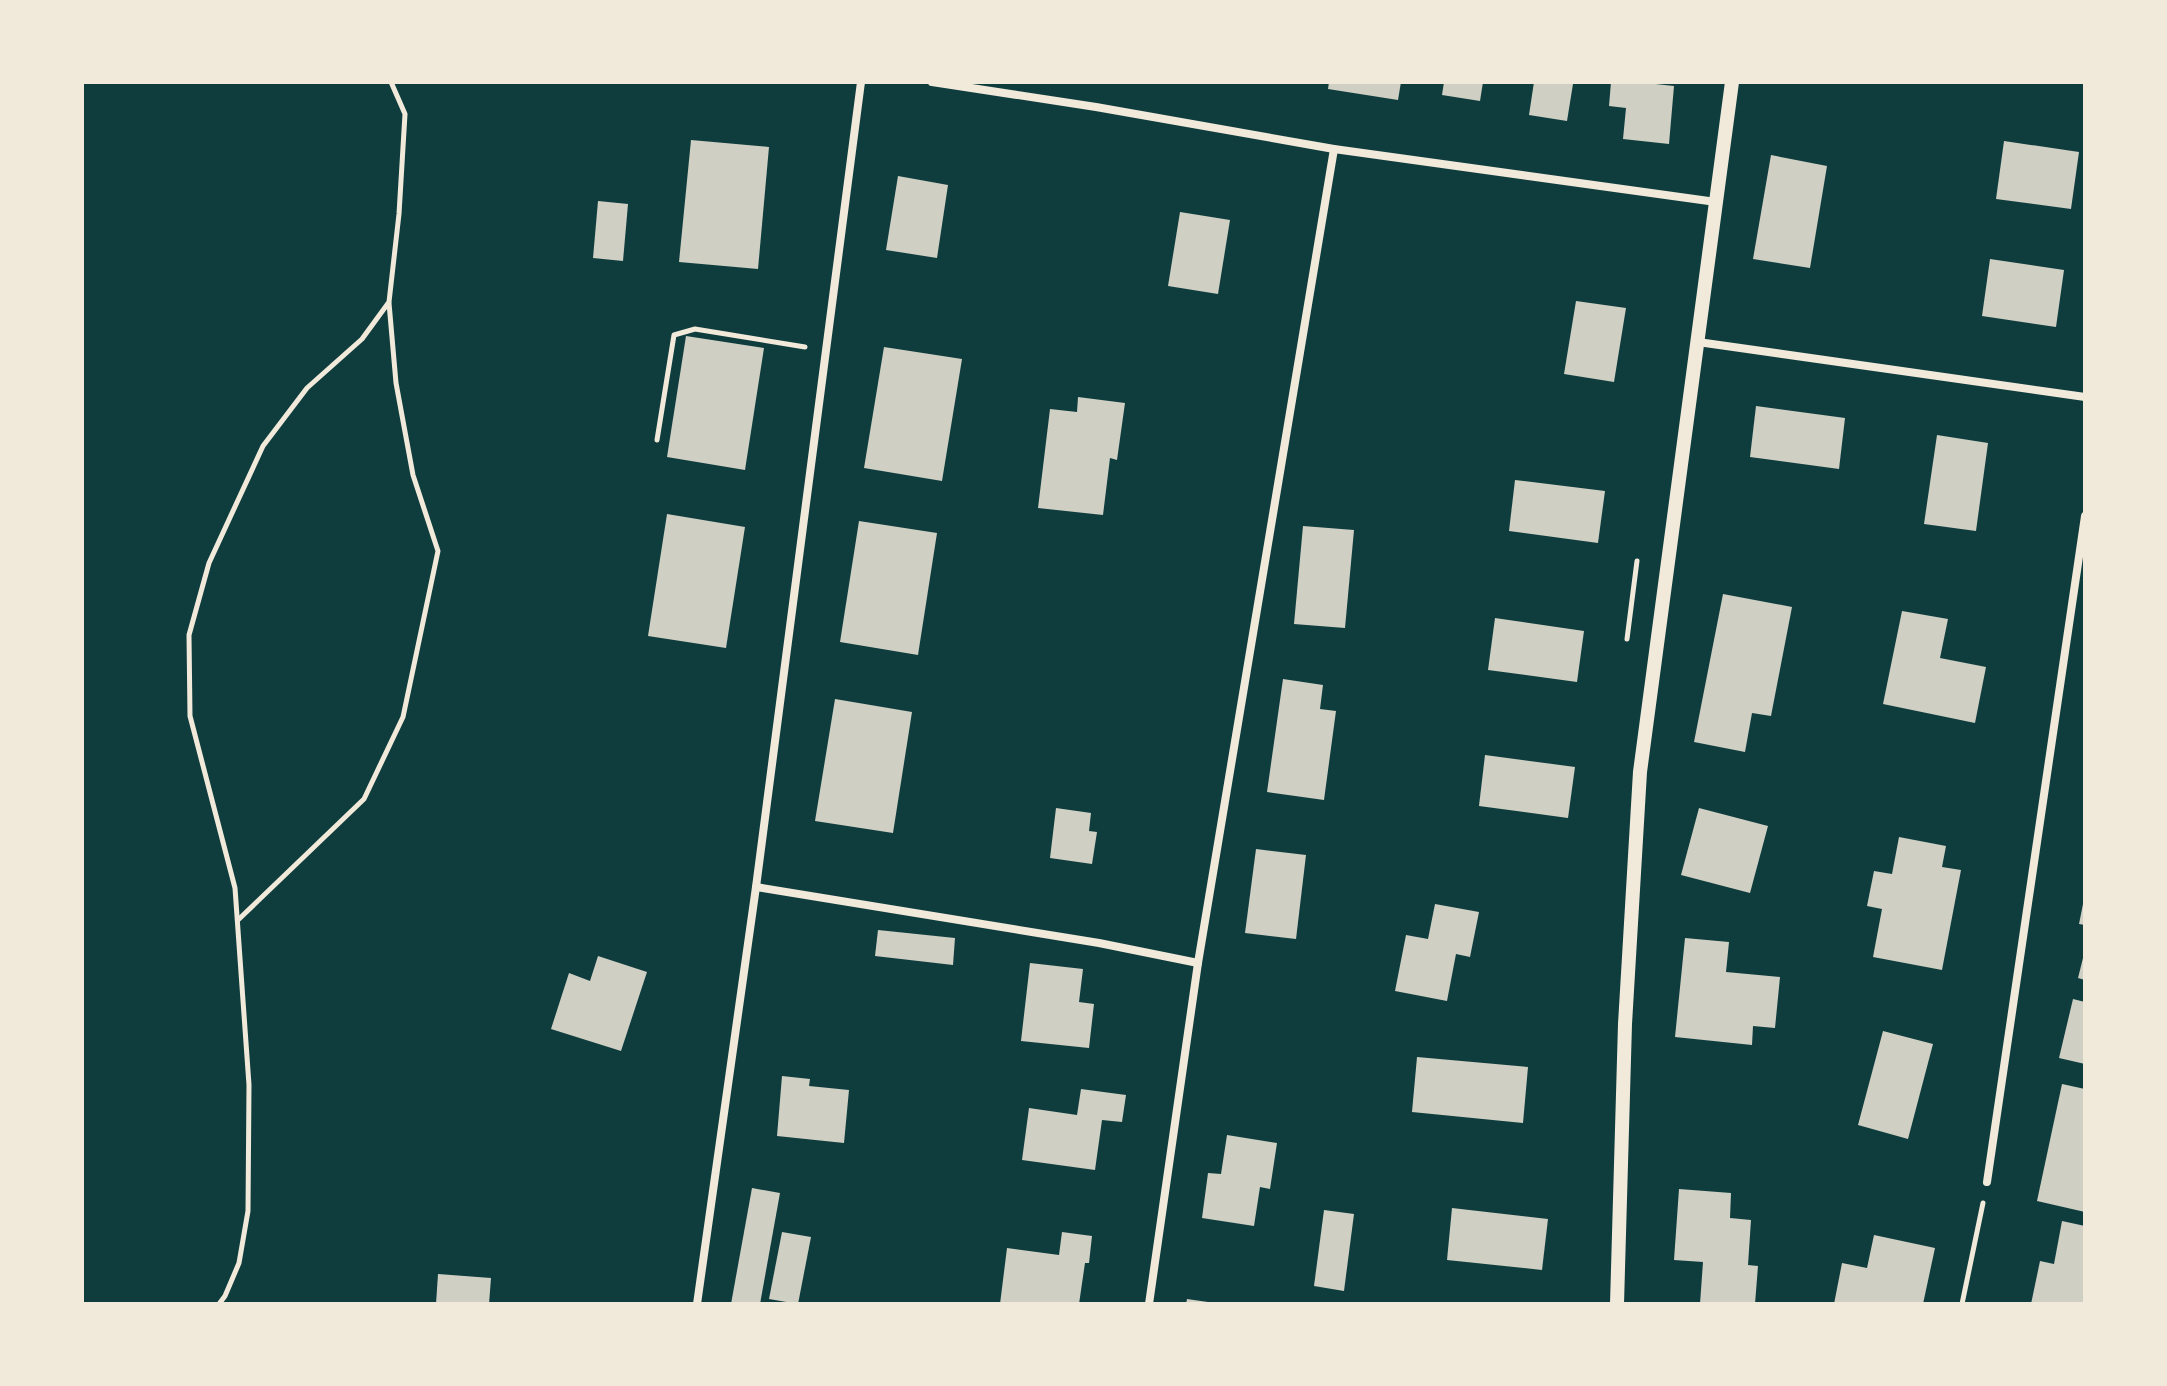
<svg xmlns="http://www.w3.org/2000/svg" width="2167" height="1386" viewBox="0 0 2167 1386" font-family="'Fira Sans Condensed',sans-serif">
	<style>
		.building { fill: #cfcfc3 }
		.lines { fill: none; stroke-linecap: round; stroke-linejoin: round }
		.path { stroke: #f1e9da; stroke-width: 5 }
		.minor { stroke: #f1e9da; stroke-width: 8 }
		.tertiary { stroke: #f1e9da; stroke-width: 14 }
	</style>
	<rect width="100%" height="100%" fill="#0f3d3e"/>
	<g class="building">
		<polygon points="1329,82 1401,82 1398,100 1328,89"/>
		<polygon points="1444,82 1483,82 1480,101 1442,95"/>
		<polygon points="1534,82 1573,84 1567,121 1529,115"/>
		<polygon points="1611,82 1637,82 1674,86 1669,144 1623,139 1626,108 1609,106"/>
		<polygon points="691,140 769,147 758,269 679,262"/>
		<polygon points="2004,141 2079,152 2071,209 1996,199"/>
		<polygon points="1771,155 1827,166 1810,268 1753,259"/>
		<polygon points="898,176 948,185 937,258 886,250"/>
		<polygon points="598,201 628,204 623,261 593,258"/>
		<polygon points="1180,212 1230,220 1218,294 1168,286"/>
		<polygon points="1990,259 2064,270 2056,327 1982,316"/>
		<polygon points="1576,301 1626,308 1614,382 1564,374"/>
		<polygon points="686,336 764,348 745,470 667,457"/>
		<polygon points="884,347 962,359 942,481 864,468"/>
		<polygon points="1078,397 1125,403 1117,460 1110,458 1103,515 1038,508 1050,409 1077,412"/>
		<polygon points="1756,406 1845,418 1839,469 1750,457"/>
		<polygon points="1937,435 1988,443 1976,531 1924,524"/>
		<polygon points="1515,480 1605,491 1598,543 1509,531"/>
		<polygon points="667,514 745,527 726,648 648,636"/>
		<polygon points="859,521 937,533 918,655 840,642"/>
		<polygon points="1303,526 1354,530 1345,628 1294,624"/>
		<polygon points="1723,594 1792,607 1771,716 1752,713 1745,752 1694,742"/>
		<polygon points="1902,611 1948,619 1940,658 1986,667 1975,723 1883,704"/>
		<polygon points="1495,618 1584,631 1577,682 1488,670"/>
		<polygon points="1283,679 1323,685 1320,709 1336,711 1324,800 1267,792"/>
		<polygon points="835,699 912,712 893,833 815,821"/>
		<polygon points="1485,755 1575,767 1568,818 1479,806"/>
		<polygon points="1056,808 1091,813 1089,831 1097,832 1092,864 1050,858"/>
		<polygon points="1699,808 1768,826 1750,893 1681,875"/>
		<polygon points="1899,837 1946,846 1942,867 1961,870 1942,970 1873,957 1882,909 1867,906 1874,871 1892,874"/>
		<polygon points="1256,849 1306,855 1296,939 1245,933"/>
		<polygon points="2084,899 2085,899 2085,925 2079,924"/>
		<polygon points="1435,904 1479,912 1470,957 1456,954 1447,1001 1395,991 1406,935 1428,939"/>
		<polygon points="878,930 955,938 953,965 875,956"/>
		<polygon points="1685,938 1729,942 1726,972 1780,977 1775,1028 1753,1026 1752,1045 1675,1037"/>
		<polygon points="2084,954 2085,954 2085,980 2078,978"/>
		<polygon points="598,956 647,972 621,1051 551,1029 569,973 590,981"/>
		<polygon points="1030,963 1083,969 1079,1002 1094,1004 1089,1048 1021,1041"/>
		<polygon points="2073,999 2085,1002 2085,1064 2059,1058"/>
		<polygon points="1883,1031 1933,1044 1908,1139 1858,1125"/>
		<polygon points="1417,1057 1528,1067 1523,1123 1412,1112"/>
		<polygon points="782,1076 810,1079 809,1086 849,1090 844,1143 777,1136"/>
		<polygon points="2062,1084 2085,1089 2085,1212 2037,1201"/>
		<polygon points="1081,1089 1126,1095 1122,1122 1102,1120 1095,1170 1022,1160 1029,1108 1077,1115"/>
		<polygon points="1227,1135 1277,1143 1270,1189 1260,1187 1254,1226 1202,1218 1208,1173 1221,1174"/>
		<polygon points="752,1188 780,1193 760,1304 731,1304"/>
		<polygon points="1679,1189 1731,1193 1730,1218 1751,1220 1748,1265 1758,1266 1755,1304 1700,1304 1703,1262 1674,1260"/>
		<polygon points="1452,1208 1548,1219 1542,1270 1447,1260"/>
		<polygon points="1324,1210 1354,1214 1344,1291 1314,1286"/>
		<polygon points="2062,1221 2085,1226 2085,1304 2031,1304 2040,1261 2054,1264"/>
		<polygon points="782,1232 811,1237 798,1304 769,1299"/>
		<polygon points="1062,1232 1092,1236 1089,1263 1085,1263 1079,1304 1000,1304 1007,1248 1059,1255"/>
		<polygon points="1874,1235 1935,1248 1923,1304 1834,1304 1842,1263 1867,1268"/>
		<polygon points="438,1274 491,1278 489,1304 436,1304"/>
		<polygon points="1187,1299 1208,1302 1208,1304 1186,1304"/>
	</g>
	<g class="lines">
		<g class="path">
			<polyline points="657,440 674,335 695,329 805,347"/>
			<polyline points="1627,639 1637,561"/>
			<polyline points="238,920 364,799 403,717 438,551 413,475 396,383 389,303"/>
			<polyline points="219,1304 225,1296 239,1263 248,1211 249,1085 235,888 190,716 189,635 209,563 263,446 307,388 362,339 389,302 399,214 405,114 391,82"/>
			<polyline points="1962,1304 1983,1203"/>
		</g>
		<g class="minor">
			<polyline points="932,82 1096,107 1334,149 1716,202"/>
			<polyline points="1698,342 2085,397"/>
			<polyline points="756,887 1099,943 1198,963"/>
			<polyline points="1987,1182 2085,516"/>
			<polyline points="697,1304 756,887 861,82"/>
			<polyline points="1149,1304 1198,963 1334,149"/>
		</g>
		<polyline class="tertiary" points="1617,1304 1625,1024 1640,772 1732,82"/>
	</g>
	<rect width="2167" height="1386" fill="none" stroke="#f1e9da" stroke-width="168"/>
</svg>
